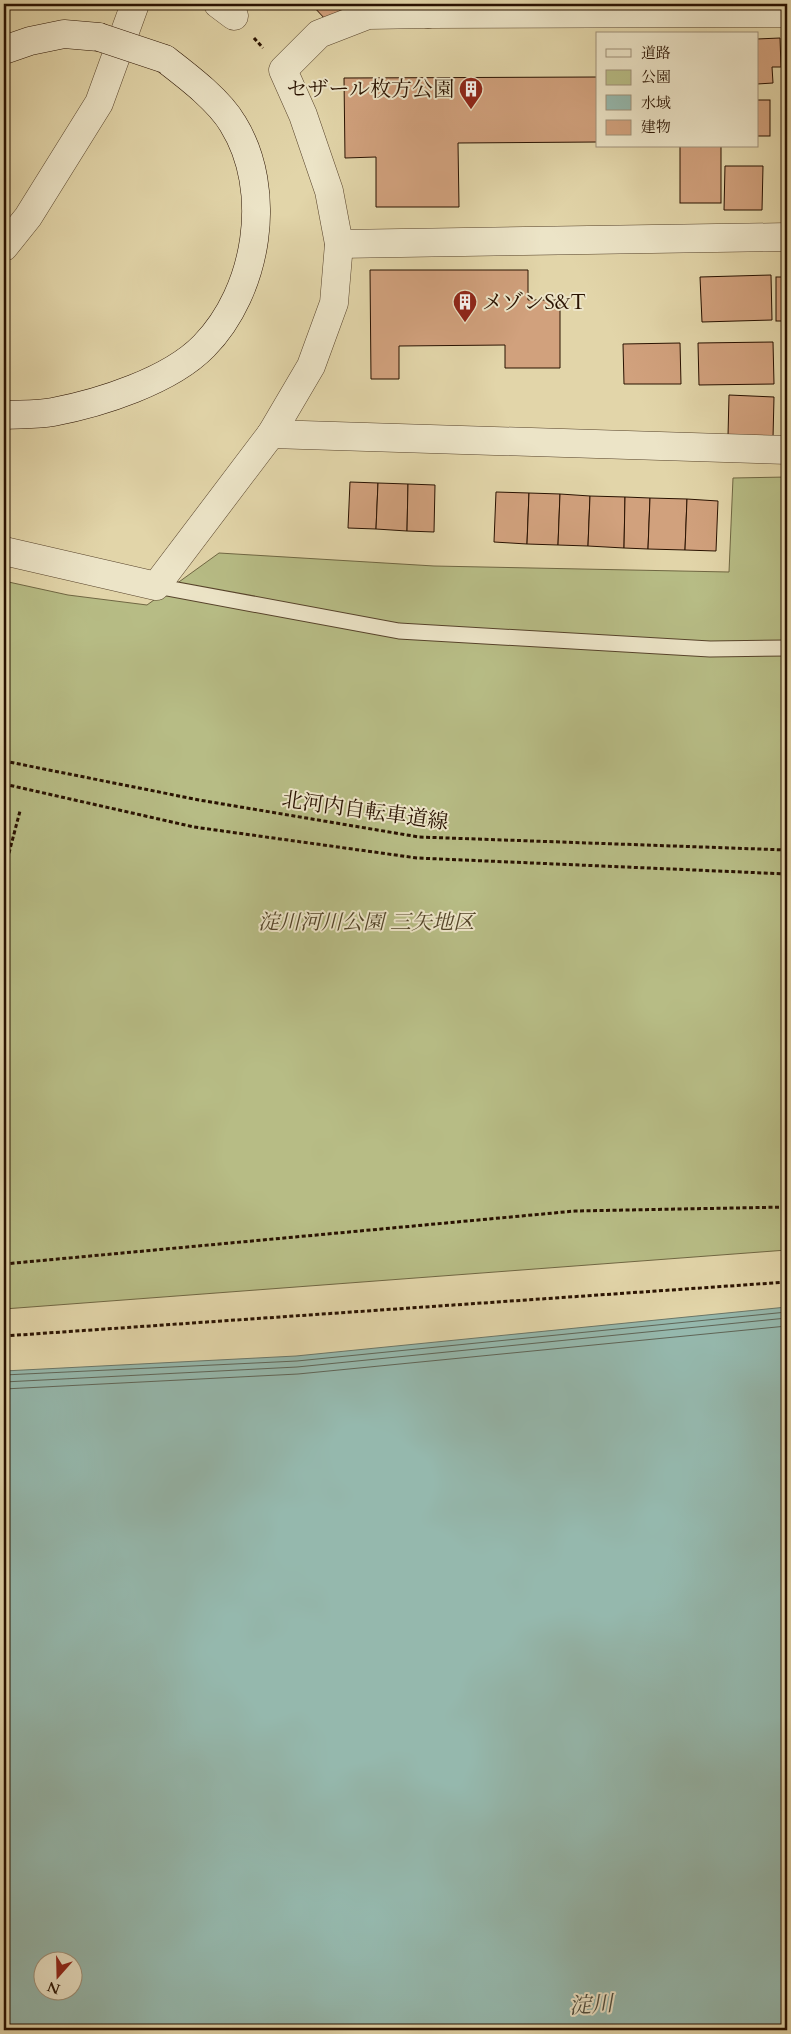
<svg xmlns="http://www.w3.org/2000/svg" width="791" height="2034" viewBox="0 0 791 2034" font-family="Cardo,'Noto Serif JP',serif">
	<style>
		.green { fill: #b7bc85; stroke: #706743 }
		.water { fill: #95b8ad; stroke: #6a7668; fill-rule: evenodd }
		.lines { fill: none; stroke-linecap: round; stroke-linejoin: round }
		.shore { stroke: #5f6557; stroke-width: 1 }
		.building { fill: #d1a17d; stroke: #291201 }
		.service-casing { stroke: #57432b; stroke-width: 17 }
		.minor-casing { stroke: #57432b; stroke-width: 29 }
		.secondary-casing { stroke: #291201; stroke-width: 29 }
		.path { stroke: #291201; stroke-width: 3; stroke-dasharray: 4 2.5; stroke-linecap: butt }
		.service { stroke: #ece4c7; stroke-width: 15 }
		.minor { stroke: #ece4c7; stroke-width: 28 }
		.secondary { stroke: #ece4c7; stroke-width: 28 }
		.secondary-bridge-casing { stroke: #291201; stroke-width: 29; stroke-linecap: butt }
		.secondary-bridge { stroke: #ece4c7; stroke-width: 28 }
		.labels { text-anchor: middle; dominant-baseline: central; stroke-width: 4; stroke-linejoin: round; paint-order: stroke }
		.poi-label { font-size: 21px; fill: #291201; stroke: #ece4c7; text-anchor: end }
		.street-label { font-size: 21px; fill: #291201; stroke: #ece4c7 }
		.park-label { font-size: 21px; font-style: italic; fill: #544529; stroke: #ece4c7 }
		.water-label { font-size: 22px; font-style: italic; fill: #4f4c3d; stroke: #ece4c7 }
	</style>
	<rect width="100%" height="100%" fill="#e2d5a9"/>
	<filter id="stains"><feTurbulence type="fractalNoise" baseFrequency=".004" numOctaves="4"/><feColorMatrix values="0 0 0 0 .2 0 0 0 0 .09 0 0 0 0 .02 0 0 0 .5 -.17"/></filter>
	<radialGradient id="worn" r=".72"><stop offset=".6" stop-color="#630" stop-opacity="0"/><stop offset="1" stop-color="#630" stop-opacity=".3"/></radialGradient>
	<polygon class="green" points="787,477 787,1250 4,1309 4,581 68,595 147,605 219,553 434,566 729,572 733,478"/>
	<path class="water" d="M 787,1307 L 787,2030 L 4,2030 L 4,1371 L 296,1356 ZM 42,1962 L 72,1962 L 72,1992 L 42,1992 Z"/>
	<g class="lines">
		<g class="shore">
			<polyline points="4,1375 297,1361 787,1312"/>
			<polyline points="4,1382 297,1367 787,1318"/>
			<polyline points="4,1389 298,1374 787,1326"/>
		</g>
	</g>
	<g class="building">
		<polygon points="311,4 345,4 346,6 327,21"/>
		<polygon points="780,38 781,67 772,67 773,83 757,84 757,39"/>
		<polygon points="597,77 597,142 458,143 459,207 376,207 376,157 345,158 344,78"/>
		<rect x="757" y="100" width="13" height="36"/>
		<rect x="680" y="146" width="41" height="57"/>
		<polygon points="725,166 763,166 762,210 724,210"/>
		<polygon points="370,270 528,270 528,300 560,300 560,368 505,368 505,345 399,346 399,379 371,379"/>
		<polygon points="771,275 772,320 702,322 700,277"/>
		<rect x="776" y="277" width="11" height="44"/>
		<polygon points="773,342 774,384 699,385 698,343"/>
		<polygon points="680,343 681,384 624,384 623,344"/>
		<polygon points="729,395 774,397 773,438 728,436"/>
		<polygon points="350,482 378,483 376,529 348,528"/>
		<polygon points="378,483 408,484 407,531 376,529"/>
		<polygon points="408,484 435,485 434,532 407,531"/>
		<polygon points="496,492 529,493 527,544 494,542"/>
		<polygon points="529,493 560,494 558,545 527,544"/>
		<polygon points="560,494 590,496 588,546 558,545"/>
		<polygon points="590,496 625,497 624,548 588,546"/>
		<polygon points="625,497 650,498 648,549 624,548"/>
		<polygon points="650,498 687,499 685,550 648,549"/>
		<polygon points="687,499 718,501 716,551 685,550"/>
	</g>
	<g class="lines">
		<defs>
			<polyline id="service" points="156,586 399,631 710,649 787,648"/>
			<g id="minor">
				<polyline points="218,4 234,16"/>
				<polyline points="428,14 787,13"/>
				<polyline points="339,244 787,237"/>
				<polyline points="4,247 28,217 99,103 135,4"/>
				<polyline points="271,434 787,450"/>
				<polyline points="4,551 156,586 271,434 311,366 334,303 339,244 329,191 303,115 283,70 319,34 368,15 428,14 428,4"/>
			</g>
			<g id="secondary">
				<polyline points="4,50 30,41 64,34 99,37"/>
				<path d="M 4,415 C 20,414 37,415 53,412 C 100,403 170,381 204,346 C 258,291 274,190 233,124 C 219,100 187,76 165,59"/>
			</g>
		</defs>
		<use href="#service" class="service-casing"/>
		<use href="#minor" class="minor-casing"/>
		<use href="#secondary" class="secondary-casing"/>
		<g class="path">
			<polyline points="254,38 263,48"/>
			<polyline points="4,761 199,800 419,837 787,850"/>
			<polyline points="4,784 194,827 417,858 787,874"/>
			<polyline points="4,872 20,811"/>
			<polyline points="4,1264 575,1211 787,1207"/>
			<polyline points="4,1336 787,1282"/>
		</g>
		<use href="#service" class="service"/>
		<use href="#minor" class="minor"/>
		<use href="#secondary" class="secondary"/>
		<defs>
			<polyline id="secondary-bridge" points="99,37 165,59"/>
		</defs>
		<use href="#secondary-bridge" class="secondary-bridge-casing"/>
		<use href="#secondary-bridge" class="secondary-bridge"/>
	</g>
	<defs>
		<symbol id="building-pin" viewBox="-11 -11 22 30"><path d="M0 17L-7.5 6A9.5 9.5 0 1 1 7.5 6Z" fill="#8f2418" stroke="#ece4c7"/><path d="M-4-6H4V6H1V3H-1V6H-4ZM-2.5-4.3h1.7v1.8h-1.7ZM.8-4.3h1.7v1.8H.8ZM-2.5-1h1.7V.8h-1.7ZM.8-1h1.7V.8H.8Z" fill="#fff"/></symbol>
	</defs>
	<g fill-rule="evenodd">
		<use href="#building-pin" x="457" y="75" width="28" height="38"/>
		<use href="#building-pin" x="451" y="288" width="28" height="38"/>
	</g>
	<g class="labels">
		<g class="poi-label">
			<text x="454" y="89">セザール枚方公園</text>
			<text x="482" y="302" text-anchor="start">メゾンS&amp;T</text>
		</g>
		<g class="street-label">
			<text transform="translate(365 811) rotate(8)">北河内自転車道線</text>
		</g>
		<g class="park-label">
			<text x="366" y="922">淀川河川公園 三矢地区</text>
		</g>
		<g class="water-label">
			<text transform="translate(591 2005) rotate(-4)">淀川</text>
		</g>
	</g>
	<rect width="791" height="2034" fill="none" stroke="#e2d5a9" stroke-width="20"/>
	<rect x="5" y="5" width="781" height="2024" fill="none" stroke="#291201" stroke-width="2.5"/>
	<rect x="10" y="10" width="771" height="2014" fill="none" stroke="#291201"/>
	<rect x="596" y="32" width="162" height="115" fill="#ece4c7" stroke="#9e9078"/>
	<rect x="606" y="49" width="25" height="8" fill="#ece4c7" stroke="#9e9078"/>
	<text x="641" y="58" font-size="15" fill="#291201">道路</text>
	<rect x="606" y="70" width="25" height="15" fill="#b7bc85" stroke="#9e9078"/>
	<text x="641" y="82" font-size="15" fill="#291201">公園</text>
	<rect x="606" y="95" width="25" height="15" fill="#95b8ad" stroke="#9e9078"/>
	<text x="641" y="108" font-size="15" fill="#291201">水域</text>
	<rect x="606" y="120" width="25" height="15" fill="#d1a17d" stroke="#9e9078"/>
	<text x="641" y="132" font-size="15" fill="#291201">建物</text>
	<g transform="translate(58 1976) rotate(200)"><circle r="24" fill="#ece4c7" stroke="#9e9078"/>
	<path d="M0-4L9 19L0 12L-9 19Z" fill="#8f2418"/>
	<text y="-8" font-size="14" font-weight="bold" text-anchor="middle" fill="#291201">N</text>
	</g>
	<rect width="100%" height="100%" filter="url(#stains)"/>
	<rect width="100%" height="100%" fill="url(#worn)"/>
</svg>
